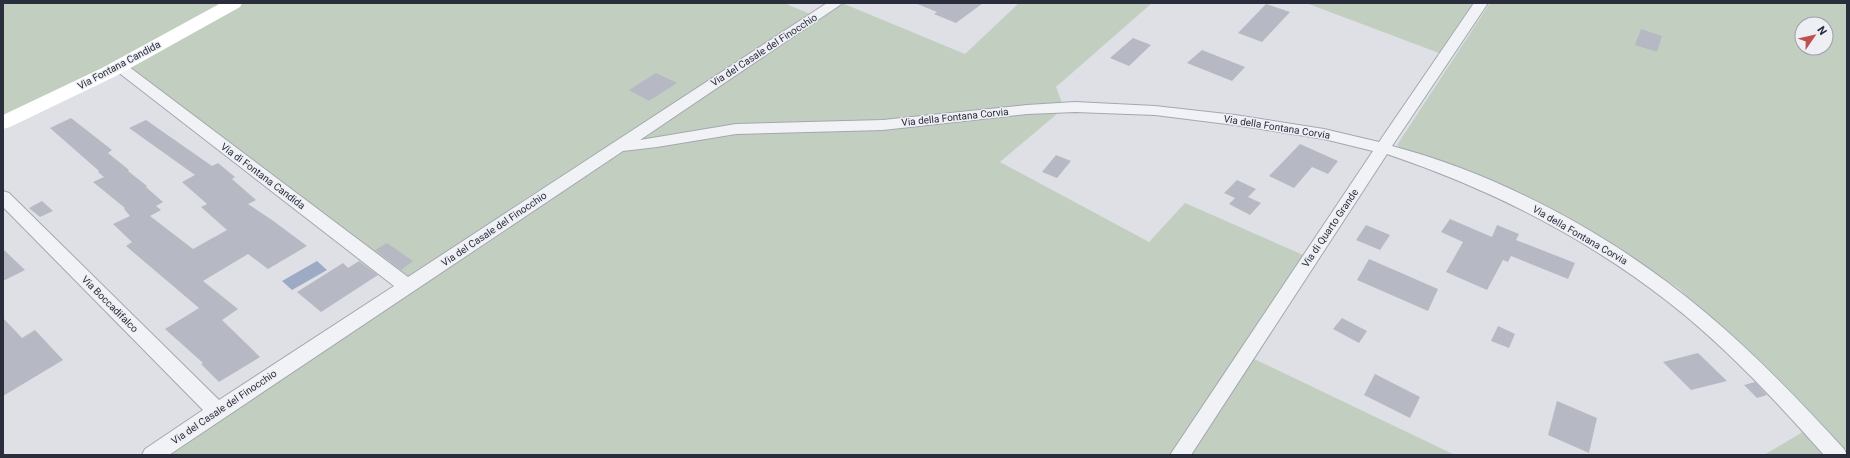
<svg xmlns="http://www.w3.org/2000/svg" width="1850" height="458" viewBox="0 0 1850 458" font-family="Roboto,sans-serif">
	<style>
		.green { fill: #c2cfc0; fill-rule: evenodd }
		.water { fill: #9daac3 }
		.building { fill: #b6b9c3 }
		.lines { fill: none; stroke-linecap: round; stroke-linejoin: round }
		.street-casing { stroke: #a4a7b0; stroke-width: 2 }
		.street { fill: #f1f2f5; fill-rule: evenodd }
		.secondary { fill: #fff; fill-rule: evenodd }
		.labels { text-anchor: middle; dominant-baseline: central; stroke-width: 3; stroke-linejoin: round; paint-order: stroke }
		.street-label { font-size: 10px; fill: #292d3c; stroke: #eeeff4 }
	</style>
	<rect width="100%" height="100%" fill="#dee0e6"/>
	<g class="green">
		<polygon points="3,3 784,3 815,16 842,3 965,54 1019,3 1152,3 1056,87 1064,108 1000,162 1149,242 1185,203 1310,258 1246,355 1455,455 152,455 406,286 120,66 3,123"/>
		<polygon points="1306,3 1473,3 1439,53"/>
		<path d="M 1490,3 L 1847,3 L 1847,451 L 1783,384 L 1726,330 L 1678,288 L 1630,255 L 1516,191 L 1403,150 L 1397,145 ZM 1802,24 L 1826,24 L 1826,48 L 1802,48 Z"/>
		<polygon points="1811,427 1837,455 1764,455"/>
	</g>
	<polygon class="water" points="317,261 327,270 292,290 282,281"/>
	<g class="building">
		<polygon points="915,3 983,3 956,23 934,14 937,12"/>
		<polygon points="1266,4 1290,12 1262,42 1238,33"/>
		<polygon points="1641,29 1662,36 1657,52 1635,45"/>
		<polygon points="1133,38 1151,45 1129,66 1110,58"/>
		<polygon points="1202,50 1245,67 1232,81 1187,63"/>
		<polygon points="656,73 677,83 649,101 629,90"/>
		<polygon points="71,118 112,150 108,153 129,170 128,171 147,186 146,187 163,202 156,206 161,210 150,216 193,249 227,230 201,207 207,204 182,182 195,175 129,128 146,120 212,166 218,163 235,177 232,179 256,200 248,204 272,220 307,246 268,269 248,254 203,281 238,309 222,320 260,357 219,382 201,364 203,363 165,329 199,308 126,246 132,242 113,224 130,216 124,209 125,208 93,182 104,177 98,172 99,171 50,128"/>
		<polygon points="1300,144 1338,161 1328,174 1312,167 1294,188 1269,176"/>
		<polygon points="1056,155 1071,161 1057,178 1042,172"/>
		<polygon points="1237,180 1256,189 1248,197 1261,203 1250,215 1229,204 1235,198 1224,193"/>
		<polygon points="42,201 53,211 40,217 29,208"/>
		<polygon points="1450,219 1492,237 1497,225 1519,234 1516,240 1575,263 1568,279 1511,256 1508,262 1503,260 1487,290 1446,272 1463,242 1441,232"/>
		<polygon points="1366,225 1390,235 1380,250 1356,240"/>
		<polygon points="387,243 413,261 401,270 375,250"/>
		<polygon points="3,249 25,270 3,281"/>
		<polygon points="1369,259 1438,289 1428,311 1357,280"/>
		<polygon points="359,261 378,275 321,312 297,292 343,263 348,268"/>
		<polygon points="3,318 22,338 35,330 63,360 3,396"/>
		<polygon points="1342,318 1367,331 1359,343 1333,329"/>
		<polygon points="1498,326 1515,334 1509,348 1491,341"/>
		<polygon points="1698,353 1727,381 1691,390 1663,362"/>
		<polygon points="1375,374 1420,397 1410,418 1364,395"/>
		<polygon points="1755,382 1767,395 1757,398 1744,385"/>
		<polygon points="1557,401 1597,418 1589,453 1548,435"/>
	</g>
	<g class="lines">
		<defs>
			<path id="street" d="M 827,3 L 843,3 L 640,140 L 736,124 L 883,120 L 1027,105 L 1075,102 L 1155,106 L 1235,115 L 1324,129 L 1379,142 L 1474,3 L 1488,3 L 1392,146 C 1503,175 1619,239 1706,313 C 1756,355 1800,401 1844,449 L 1847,455 L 1824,455 C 1775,400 1725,346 1667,301 C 1582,235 1488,188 1387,154 L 1191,455 L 1170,455 L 1373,151 L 1324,139 L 1235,125 L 1155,115 L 1075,112 L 1027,114 L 883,130 L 736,134 L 657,147 L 623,151 L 169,455 L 142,455 L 145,449 L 203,410 L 3,207 L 3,191 L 9,193 L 219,400 L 394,286 L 114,69 L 112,66 L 114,63 L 124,63 L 408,277 Z"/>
		</defs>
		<use href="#street" class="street-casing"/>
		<use href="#street" class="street"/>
		<polygon class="secondary" points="221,3 242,3 240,7 116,76 10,127 3,129 3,115 102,68"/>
	</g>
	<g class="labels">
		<g class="street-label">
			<text transform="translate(764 50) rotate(-33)">Via del Casale del Finocchio</text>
			<text transform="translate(119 65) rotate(-28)">Via Fontana Candida</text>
			<text transform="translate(955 117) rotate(-6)">Via della Fontana Corvia</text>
			<text transform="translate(1277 127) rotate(9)">Via della Fontana Corvia</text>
			<text transform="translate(263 176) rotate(37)">Via di Fontana Candida</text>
			<text transform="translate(1330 228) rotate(-56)">Via di Quarto Grande</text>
			<text transform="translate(494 229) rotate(-34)">Via del Casale del Finocchio</text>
			<text transform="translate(1580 235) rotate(30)">Via della Fontana Corvia</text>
			<text transform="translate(110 304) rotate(45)">Via Boccadifalco</text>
			<text transform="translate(224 407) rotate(-34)">Via del Casale del Finocchio</text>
		</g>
	</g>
	<rect width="1850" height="458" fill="none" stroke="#292d3c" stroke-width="8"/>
	<g transform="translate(1814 36) rotate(56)"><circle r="19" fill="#eeeff4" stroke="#9fa1aa"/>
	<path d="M0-3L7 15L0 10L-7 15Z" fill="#c04f50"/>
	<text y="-6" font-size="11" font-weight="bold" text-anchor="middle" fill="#292d3c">N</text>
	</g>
</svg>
